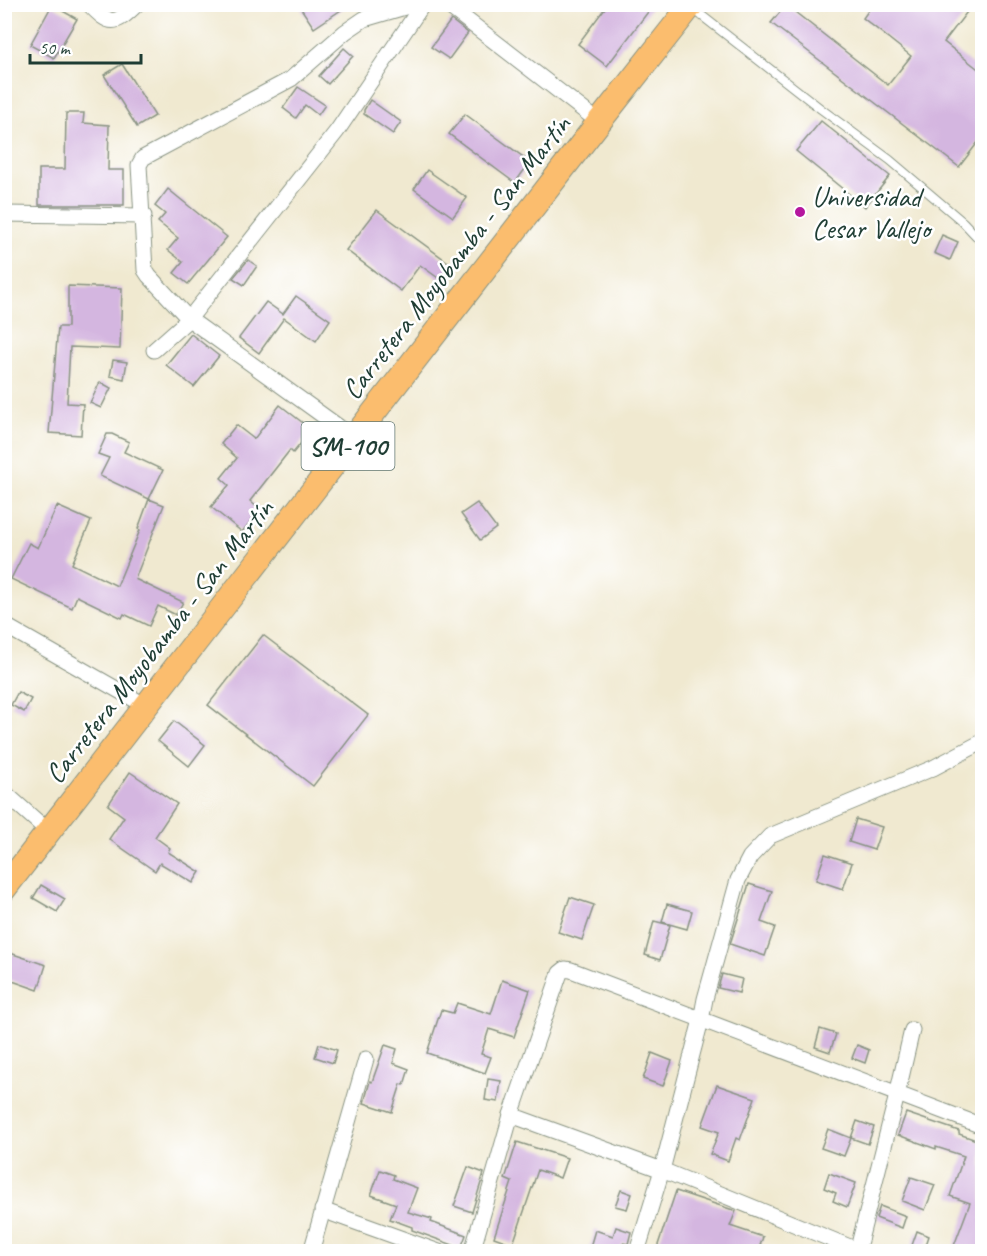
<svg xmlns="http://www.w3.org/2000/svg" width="987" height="1256" viewBox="0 0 987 1256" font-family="Caveat,sans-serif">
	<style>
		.building { fill: #d4b6e0 }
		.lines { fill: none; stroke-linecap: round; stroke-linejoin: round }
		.service-casing { stroke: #889382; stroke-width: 10 }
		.minor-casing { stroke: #889382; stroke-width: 17 }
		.primary-casing { stroke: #889382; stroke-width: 26 }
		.service { stroke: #fff; stroke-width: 8 }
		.minor { stroke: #fff; stroke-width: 15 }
		.primary { stroke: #fbbd6e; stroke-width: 24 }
		.poi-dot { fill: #b5179e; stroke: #fff; stroke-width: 2 }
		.labels { text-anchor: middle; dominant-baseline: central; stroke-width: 5; stroke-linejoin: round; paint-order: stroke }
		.shield { fill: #fff; stroke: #627771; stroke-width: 1.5 }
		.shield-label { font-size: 27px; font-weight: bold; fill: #1f3d34 }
		.poi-label { font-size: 28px; fill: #1f3d34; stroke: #fff; text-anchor: start }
		.street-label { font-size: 28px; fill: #1f3d34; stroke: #fff }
	</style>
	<rect width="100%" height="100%" fill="#fff"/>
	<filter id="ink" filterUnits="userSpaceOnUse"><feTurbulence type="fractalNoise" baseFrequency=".0167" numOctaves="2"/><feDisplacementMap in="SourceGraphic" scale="12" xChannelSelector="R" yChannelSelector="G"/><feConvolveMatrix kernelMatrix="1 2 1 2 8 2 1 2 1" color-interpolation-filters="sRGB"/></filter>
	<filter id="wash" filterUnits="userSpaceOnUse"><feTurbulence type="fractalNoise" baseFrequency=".008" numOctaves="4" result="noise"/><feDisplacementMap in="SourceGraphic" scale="24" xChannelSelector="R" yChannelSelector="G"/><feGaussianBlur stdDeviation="1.35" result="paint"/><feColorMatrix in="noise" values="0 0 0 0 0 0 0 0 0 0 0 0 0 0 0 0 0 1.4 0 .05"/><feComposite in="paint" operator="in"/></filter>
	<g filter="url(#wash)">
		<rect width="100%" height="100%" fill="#f0e9d0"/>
		<g id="blocks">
			<g class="building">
				<polygon points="298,4 350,4 314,28"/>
				<polygon points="608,4 654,4 607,66 578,44"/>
				<polygon points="873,4 934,4 942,11 947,4 973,4 944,42 982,72 982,137 959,167 771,23 786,5 888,85 911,56 863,18"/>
				<polygon points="52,5 77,19 54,58 30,45"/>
				<polygon points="451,20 468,33 449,59 431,47"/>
				<polygon points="344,48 353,56 328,84 319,76"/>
				<polygon points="122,64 155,116 137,127 104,75"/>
				<polygon points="298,87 325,105 318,115 305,105 296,118 283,108"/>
				<polygon points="370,100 401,122 393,134 364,114 364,110"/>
				<polygon points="66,113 84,113 83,123 109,125 108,170 124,170 124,205 39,205 39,169 65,169"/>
				<polygon points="465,114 530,162 515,183 449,134"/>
				<polygon points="821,121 890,176 865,207 796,151"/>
				<polygon points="427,170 467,198 453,217 414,189"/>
				<polygon points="168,189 227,237 188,284 174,273 183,262 168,250 178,238 158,222 165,214 155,206"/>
				<polygon points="377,210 452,265 441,280 420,265 401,291 346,250"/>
				<polygon points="942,235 958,242 950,260 934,253"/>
				<polygon points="248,260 257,266 244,285 233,278"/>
				<polygon points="68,286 122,288 120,349 70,347 67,403 83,404 81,435 49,433 58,327 68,327"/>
				<polygon points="296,296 330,320 316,341 284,318 259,353 239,338 266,302 283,314"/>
				<polygon points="191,334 219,356 194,387 166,365"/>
				<polygon points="113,360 127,362 124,379 110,376"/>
				<polygon points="100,382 111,388 101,408 90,403"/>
				<polygon points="280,405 312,430 293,453 290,450 250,501 260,510 242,532 211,507 229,485 221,478 237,458 221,444 236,425 254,439"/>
				<polygon points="107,434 112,434 129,442 124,452 163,470 149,499 100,476 109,458 98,454"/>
				<polygon points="149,499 164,505 135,579 183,602 176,615 158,606 149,626 124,614 122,618 77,596 72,608 11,579 29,543 38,548 57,506 91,521 72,564 117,586 140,530 138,529"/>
				<polygon points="477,503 496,528 480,540 461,514"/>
				<polygon points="263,635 368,715 313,786 208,705"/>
				<polygon points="18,692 31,699 24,712 11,705"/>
				<polygon points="174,721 205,745 189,766 158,741"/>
				<polygon points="130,772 177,804 155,837 170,848 168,852 200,872 193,883 160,863 155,871 109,839 124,817 108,805"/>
				<polygon points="856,819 882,827 874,850 849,842"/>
				<polygon points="825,854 852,863 843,889 816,880"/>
				<polygon points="749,884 772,891 761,922 775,927 765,956 730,944"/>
				<polygon points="41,885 65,899 57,912 33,898"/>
				<polygon points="570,897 594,905 582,940 558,932"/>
				<polygon points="667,904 692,911 687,929 662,922"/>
				<polygon points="654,921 670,925 660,960 645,955"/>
				<polygon points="4,951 46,965 38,990 4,978 8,965 4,964"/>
				<polygon points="722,974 742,979 739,993 718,988"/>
				<polygon points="502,980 530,990 514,1037 489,1029 481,1054 491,1057 485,1073 427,1053 441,1010 453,1013 457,1003 491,1014"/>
				<polygon points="820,1029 836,1034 830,1052 815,1047"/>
				<polygon points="319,1044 337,1050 333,1063 315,1057"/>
				<polygon points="385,1045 397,1049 393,1063 409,1069 404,1085 401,1084 392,1112 364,1103 370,1081 372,1082"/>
				<polygon points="857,1045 869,1050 865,1063 852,1058"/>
				<polygon points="652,1053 672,1061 663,1086 643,1079"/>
				<polygon points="488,1079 501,1081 498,1102 485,1100"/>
				<polygon points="717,1085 755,1098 740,1140 736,1138 728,1161 710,1154 719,1132 702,1126"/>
				<polygon points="906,1113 959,1131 959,1134 982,1142 982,1251 952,1251 970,1203 950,1196 964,1156 936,1147 936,1149 898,1135"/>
				<polygon points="857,1121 874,1127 868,1144 851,1138"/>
				<polygon points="828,1129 851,1138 844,1156 821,1148"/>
				<polygon points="517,1142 567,1158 560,1178 538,1170 513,1244 494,1237 512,1182 505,1179"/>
				<polygon points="468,1167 484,1173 472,1212 454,1206"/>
				<polygon points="380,1170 394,1175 393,1179 417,1188 408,1212 432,1219 431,1222 466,1235 461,1248 412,1230 412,1227 390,1219 396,1204 371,1195"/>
				<polygon points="829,1173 856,1183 847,1207 833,1201 836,1193 824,1188"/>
				<polygon points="911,1177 935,1185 925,1210 902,1201"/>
				<polygon points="621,1190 632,1194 627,1209 615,1206"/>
				<polygon points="676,1191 736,1211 730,1226 763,1237 758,1251 656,1251"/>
				<polygon points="880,1206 906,1216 902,1228 876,1218"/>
				<polygon points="616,1227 631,1232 628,1244 623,1243 620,1251 605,1251 590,1247 595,1230 613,1236"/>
				<polygon points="917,1231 929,1236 924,1251 910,1251"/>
			</g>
		</g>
	</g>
	<g filter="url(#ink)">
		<use href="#blocks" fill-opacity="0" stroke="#889382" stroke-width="1.5"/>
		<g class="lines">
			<defs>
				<polyline id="service" points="692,8 821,109 890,160 963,222 982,242"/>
				<g id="minor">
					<path d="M 89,4 C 110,26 115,26 137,4"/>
					<polyline points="446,4 599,122"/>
					<polyline points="4,214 144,216"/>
					<polyline points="154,350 189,319 337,131 423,4"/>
					<polyline points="354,438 189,319 149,276 145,270 139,165 143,158 291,79 345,32 364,19 415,4"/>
					<polyline points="4,625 146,706"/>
					<polyline points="4,792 49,832"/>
					<polyline points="511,1115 662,1170 862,1252"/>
					<polyline points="322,1210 439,1252"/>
					<polyline points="311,1252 366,1059"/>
					<polyline points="472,1252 511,1115 560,973 565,969 571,970 982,1126"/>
					<polyline points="637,1252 662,1170 701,1020 705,999 738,880 750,857 770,836 933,768 982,742"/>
					<polyline points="857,1252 897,1095 912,1030"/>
				</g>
				<polyline id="primary" points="4,889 599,122 692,4"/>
			</defs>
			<use href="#service" class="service-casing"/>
			<use href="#minor" class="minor-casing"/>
			<use href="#primary" class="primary-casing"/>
			<use href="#service" class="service"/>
			<use href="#minor" class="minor"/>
			<use href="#primary" class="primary"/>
		</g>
	</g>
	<circle class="poi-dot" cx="800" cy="212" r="6"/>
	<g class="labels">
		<rect class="shield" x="301.5" y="422" width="93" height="48" rx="4.5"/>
		<g class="shield-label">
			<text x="348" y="446">SM-100</text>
		</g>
		<g class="poi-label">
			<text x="812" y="196">Universidad<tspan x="812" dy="32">Cesar Vallejo</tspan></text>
		</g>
		<g class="street-label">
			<text transform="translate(456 257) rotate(-52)">Carretera Moyobamba - San Martín</text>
			<text transform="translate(159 641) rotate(-52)">Carretera Moyobamba - San Martín</text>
		</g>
	</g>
	<rect width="987" height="1256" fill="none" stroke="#fff" stroke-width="24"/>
	<path d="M30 54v9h111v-9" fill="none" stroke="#1f3d34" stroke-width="3"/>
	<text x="39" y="54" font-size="18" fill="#1f3d34" stroke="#ffffff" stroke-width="4.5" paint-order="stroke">50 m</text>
</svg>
